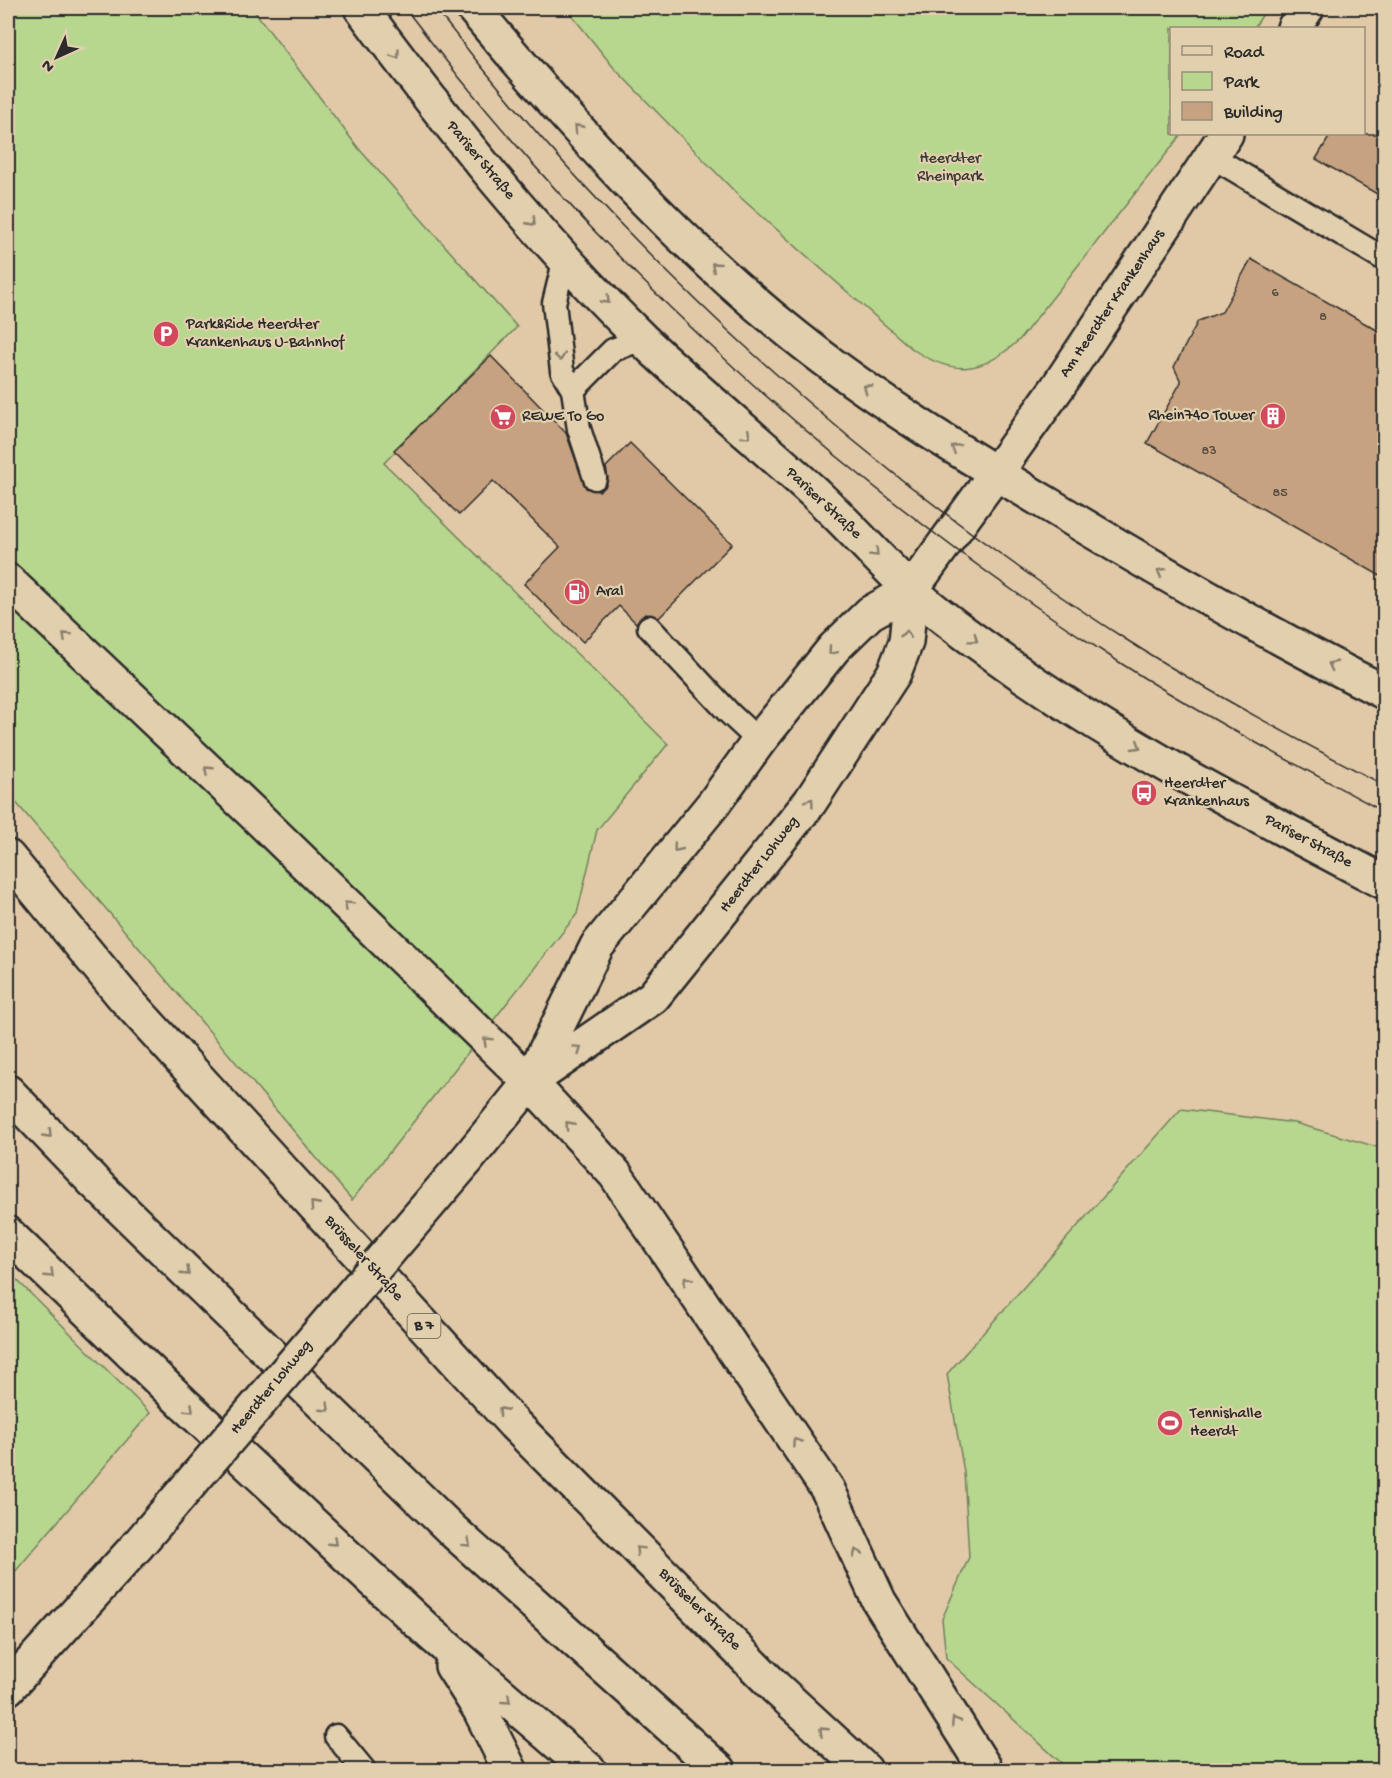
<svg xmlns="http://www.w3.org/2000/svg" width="1392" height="1778" viewBox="0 0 1392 1778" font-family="'Gochi Hand',sans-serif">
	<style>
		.green { fill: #b7d68e; stroke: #71805c; stroke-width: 1.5 }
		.building { fill: #c7a281; stroke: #2b2b2b; stroke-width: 1.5 }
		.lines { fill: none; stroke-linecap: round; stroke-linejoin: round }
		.service-casing { stroke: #2b2b2b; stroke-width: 27 }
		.minor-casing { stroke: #2b2b2b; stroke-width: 38 }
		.tertiary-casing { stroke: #2b2b2b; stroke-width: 38 }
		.secondary-casing { stroke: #2b2b2b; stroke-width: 38 }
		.trunk-casing { stroke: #2b2b2b; stroke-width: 38 }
		.service { stroke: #e2cfad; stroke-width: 22 }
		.minor { stroke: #e2cfad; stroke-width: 33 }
		.tertiary { stroke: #e2cfad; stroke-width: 33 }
		.secondary { stroke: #e2cfad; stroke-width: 33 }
		.trunk { stroke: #e2cfad; stroke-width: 33 }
		.tram { stroke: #2b2b2b; stroke-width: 1.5 }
		.tertiary-bridge-casing { stroke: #2b2b2b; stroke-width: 38; stroke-linecap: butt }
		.tertiary-bridge { stroke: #e2cfad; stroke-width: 33 }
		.oneway { stroke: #867d6c }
		.labels { text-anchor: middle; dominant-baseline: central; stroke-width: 4.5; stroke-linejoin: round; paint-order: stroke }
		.number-label { font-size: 14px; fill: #524940 }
		.shield { fill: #e2cfad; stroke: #625c52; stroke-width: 1.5 }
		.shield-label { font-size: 15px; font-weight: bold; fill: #2b2b2b }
		.park-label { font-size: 16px; fill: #393c35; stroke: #e2cfad }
		.street-label { font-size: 16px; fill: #2b2b2b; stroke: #e2cfad }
		.poi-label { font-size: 16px; fill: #2b2b2b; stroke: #e2cfad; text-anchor: start }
	</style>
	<rect width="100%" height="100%" fill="#e1c9a7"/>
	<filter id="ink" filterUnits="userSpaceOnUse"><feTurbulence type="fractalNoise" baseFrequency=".0167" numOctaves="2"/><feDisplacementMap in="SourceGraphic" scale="12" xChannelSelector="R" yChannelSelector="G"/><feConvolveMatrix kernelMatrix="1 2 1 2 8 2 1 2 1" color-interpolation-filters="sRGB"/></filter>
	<g filter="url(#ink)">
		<g class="green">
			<polygon points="8,8 252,8 359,149 517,327 384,463 668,744 597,830 577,914 352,1200 8,793"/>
			<path d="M 566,8 L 1267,8 L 1254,28 L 1172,28 L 1172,134 L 1182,134 L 1020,339 C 983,374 953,377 911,348 L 741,198 L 614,68 Z"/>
			<polygon points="1181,1109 1295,1123 1384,1149 1384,1770 1069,1770 946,1658 942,1619 969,1557 964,1472 947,1374"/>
			<polygon points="8,1271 150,1413 8,1580"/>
		</g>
		<g class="building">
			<polygon points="1331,134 1384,134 1384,198 1316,159"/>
			<polygon points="1251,259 1384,334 1384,578 1147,443 1181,382 1174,367 1198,321 1222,312"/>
			<polygon points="491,356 566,433 586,488 599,491 605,487 608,480 606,467 630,443 732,544 659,618 645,614 636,623 619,606 583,642 524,584 560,547 493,481 459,515 394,450"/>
		</g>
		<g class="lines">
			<defs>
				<g id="service">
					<polyline points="1211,156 1384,259"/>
					<polyline points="565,258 554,303 562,371 573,390 579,429 595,478"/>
					<polyline points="573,390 613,350 642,339"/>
					<polyline points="649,627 729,713 759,741"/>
					<polyline points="336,1736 364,1770"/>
				</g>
				<g id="minor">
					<polyline points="1294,28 1307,8"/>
					<polyline points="996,473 1057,388 1226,134"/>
				</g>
				<g id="tertiary">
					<polyline points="531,1081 653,997 810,802 894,673 906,642 911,590"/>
					<polyline points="466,1161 530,1082 597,946 714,803 759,741 834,648 870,613 911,590 996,473"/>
					<polyline points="8,1688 137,1546"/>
				</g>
				<g id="secondary">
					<path d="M 361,8 C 448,125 539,239 644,341 C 697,391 753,437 807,486 C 843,518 874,555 909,588 C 941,618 981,645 1017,671 C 1133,752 1260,817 1384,882"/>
					<path d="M 473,8 C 571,125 676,242 796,337 C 876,401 964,454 1051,506 C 1160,572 1270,635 1384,692"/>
				</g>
				<g id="trunk">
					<polyline points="8,581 254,814 530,1082 615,1174 828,1490 879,1601 986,1770"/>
					<polyline points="8,857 122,995 514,1424 776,1688 865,1770"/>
					<polyline points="8,1092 94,1182 453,1531 719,1770"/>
					<polyline points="8,1234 185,1405 431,1634 589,1770"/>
					<polyline points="452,1666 480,1710 510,1770"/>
				</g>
			</defs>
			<use href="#service" class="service-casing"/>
			<use href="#minor" class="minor-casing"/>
			<use href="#tertiary" class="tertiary-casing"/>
			<use href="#secondary" class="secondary-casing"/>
			<use href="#trunk" class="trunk-casing"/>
			<use href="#service" class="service"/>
			<use href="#minor" class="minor"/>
			<use href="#tertiary" class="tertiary"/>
			<use href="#secondary" class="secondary"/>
			<use href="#trunk" class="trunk"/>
			<g class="tram">
				<path d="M 405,8 C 601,268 848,488 1122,664 C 1206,718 1296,764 1384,812"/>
				<path d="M 435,8 C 626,257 865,473 1130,642 C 1212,694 1298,740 1384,785"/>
			</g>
			<defs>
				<polyline id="tertiary-bridge" points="137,1546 466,1161"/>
			</defs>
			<use href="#tertiary-bridge" class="tertiary-bridge-casing"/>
			<use href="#tertiary-bridge" class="tertiary-bridge"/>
		</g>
		<defs><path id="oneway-chevron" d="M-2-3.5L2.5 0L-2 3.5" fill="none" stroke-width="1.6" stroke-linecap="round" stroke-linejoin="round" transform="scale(1.5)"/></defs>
		<g class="oneway">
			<use href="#oneway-chevron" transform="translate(396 55) rotate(54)"/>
			<use href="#oneway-chevron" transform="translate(578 128) rotate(-132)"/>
			<use href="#oneway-chevron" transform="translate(532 222) rotate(48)"/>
			<use href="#oneway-chevron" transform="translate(715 266) rotate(-139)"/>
			<use href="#oneway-chevron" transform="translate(606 300) rotate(46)"/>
			<use href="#oneway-chevron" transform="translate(560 357) rotate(84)"/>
			<use href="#oneway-chevron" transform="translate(867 388) rotate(-144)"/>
			<use href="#oneway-chevron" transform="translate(747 435) rotate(40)"/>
			<use href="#oneway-chevron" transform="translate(955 448) rotate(-148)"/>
			<use href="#oneway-chevron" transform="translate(875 553) rotate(45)"/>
			<use href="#oneway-chevron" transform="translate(1161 572) rotate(-150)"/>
			<use href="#oneway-chevron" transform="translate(906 634) rotate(-83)"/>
			<use href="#oneway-chevron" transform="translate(66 636) rotate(-137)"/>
			<use href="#oneway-chevron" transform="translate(974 639) rotate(37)"/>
			<use href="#oneway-chevron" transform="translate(832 651) rotate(131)"/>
			<use href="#oneway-chevron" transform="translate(1332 665) rotate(-152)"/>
			<use href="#oneway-chevron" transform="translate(1137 746) rotate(31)"/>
			<use href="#oneway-chevron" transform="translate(208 770) rotate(-137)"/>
			<use href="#oneway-chevron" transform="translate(810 802) rotate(-54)"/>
			<use href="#oneway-chevron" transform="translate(677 848) rotate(129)"/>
			<use href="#oneway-chevron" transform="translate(348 905) rotate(-136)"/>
			<use href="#oneway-chevron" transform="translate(487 1041) rotate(-136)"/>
			<use href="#oneway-chevron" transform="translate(578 1049) rotate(-35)"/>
			<use href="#oneway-chevron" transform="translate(569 1125) rotate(-132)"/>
			<use href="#oneway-chevron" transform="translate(48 1134) rotate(46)"/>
			<use href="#oneway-chevron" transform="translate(314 1205) rotate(-132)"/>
			<use href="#oneway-chevron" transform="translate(186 1272) rotate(44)"/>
			<use href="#oneway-chevron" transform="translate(50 1274) rotate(44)"/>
			<use href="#oneway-chevron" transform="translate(687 1280) rotate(-124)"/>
			<use href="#oneway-chevron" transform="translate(326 1408) rotate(44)"/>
			<use href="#oneway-chevron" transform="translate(190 1409) rotate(43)"/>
			<use href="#oneway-chevron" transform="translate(502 1411) rotate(-132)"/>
			<use href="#oneway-chevron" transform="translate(796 1442) rotate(-124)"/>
			<use href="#oneway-chevron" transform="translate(333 1542) rotate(43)"/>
			<use href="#oneway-chevron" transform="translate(467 1543) rotate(42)"/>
			<use href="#oneway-chevron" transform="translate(639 1550) rotate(-135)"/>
			<use href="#oneway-chevron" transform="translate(857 1553) rotate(-114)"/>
			<use href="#oneway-chevron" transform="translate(507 1700) rotate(41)"/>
			<use href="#oneway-chevron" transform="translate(955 1721) rotate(-122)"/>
			<use href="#oneway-chevron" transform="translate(823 1731) rotate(-137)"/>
		</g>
	</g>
	<defs>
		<symbol id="parking-disc" viewBox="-11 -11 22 22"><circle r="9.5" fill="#d1495b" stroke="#e2cfad"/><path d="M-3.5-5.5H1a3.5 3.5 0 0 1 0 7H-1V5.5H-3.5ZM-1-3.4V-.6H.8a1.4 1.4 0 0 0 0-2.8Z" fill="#fff"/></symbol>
		<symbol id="building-disc" viewBox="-11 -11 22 22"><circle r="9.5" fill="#d1495b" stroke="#e2cfad"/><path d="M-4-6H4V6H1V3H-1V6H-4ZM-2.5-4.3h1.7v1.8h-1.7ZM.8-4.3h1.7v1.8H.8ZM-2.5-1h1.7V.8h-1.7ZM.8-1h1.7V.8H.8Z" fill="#fff"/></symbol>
		<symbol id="supermarket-disc" viewBox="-11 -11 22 22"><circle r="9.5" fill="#d1495b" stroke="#e2cfad"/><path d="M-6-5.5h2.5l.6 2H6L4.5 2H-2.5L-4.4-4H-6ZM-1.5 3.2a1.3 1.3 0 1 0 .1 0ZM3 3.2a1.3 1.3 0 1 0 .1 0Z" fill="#fff"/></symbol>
		<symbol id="fuel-disc" viewBox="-11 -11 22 22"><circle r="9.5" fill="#d1495b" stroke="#e2cfad"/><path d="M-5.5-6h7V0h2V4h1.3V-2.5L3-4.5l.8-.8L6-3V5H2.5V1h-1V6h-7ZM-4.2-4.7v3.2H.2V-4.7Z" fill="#fff"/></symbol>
		<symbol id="bus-disc" viewBox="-11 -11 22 22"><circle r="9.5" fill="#d1495b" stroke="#e2cfad"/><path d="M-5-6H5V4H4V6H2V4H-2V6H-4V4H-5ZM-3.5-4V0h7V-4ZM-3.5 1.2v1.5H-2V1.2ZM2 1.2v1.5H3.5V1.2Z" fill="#fff"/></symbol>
		<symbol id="stadium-disc" viewBox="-11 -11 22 22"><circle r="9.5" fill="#d1495b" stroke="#e2cfad"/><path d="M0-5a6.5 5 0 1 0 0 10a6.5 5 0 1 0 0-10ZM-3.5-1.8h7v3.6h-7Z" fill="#fff"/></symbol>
	</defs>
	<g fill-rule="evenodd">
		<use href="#parking-disc" x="151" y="319" width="30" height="30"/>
		<use href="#building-disc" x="1258" y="401" width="30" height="30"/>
		<use href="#supermarket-disc" x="488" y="402" width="30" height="30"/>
		<use href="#fuel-disc" x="562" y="577" width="30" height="30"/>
		<use href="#bus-disc" x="1129" y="778" width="30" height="30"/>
		<use href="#stadium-disc" x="1155" y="1408" width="30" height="30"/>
	</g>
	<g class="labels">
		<g class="number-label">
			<text x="1275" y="293">6</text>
			<text x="1323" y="317">8</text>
			<text x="1209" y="451">83</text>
			<text x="1280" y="493">85</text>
		</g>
		<rect class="shield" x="407.5" y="1314" width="33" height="24" rx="4.5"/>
		<g class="shield-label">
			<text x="424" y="1326">B 7</text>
		</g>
		<g class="park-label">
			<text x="950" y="159">Heerdter<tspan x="950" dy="18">Rheinpark</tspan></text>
		</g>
		<g class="street-label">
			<text transform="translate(480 161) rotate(50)">Pariser Straße</text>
			<text transform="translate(1113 304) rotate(-56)">Am Heerdter Krankenhaus</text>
			<text transform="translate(823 504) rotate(43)">Pariser Straße</text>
			<text transform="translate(1308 842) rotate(28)">Pariser Straße</text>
			<text transform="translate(760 865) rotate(-52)">Heerdter Lohweg</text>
			<text transform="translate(363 1259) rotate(48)">Brüsseler Straße</text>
			<text transform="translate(272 1388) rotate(-50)">Heerdter Lohweg</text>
			<text transform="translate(699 1610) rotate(45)">Brüsseler Straße</text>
		</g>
		<g class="poi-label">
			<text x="186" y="325">Park&amp;Ride Heerdter<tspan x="186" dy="18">Krankenhaus U-Bahnhof</tspan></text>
			<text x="1254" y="416" text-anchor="end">Rhein740 Tower</text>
			<text x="522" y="417">REWE To Go</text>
			<text x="596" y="592">Aral</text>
			<text x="1164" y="784">Heerdter<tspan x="1164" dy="18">Krankenhaus</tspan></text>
			<text x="1190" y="1414">Tennishalle<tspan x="1190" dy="18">Heerdt</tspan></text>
		</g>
	</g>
	<rect width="1392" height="1778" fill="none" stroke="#e2cfad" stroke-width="30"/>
	<rect x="15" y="15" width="1362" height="1748" fill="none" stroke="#2b2b2b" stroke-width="2" filter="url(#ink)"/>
	<rect x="1170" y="27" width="195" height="108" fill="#e2cfad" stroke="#998d79" stroke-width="1.5"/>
	<rect x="1182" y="46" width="30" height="9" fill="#e2cfad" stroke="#998d79" stroke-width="1.5"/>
	<text x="1224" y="57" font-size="18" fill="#2b2b2b">Road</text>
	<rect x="1182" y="72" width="30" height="18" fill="#b7d68e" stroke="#998d79" stroke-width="1.5"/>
	<text x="1224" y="87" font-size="18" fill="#2b2b2b">Park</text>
	<rect x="1182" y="102" width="30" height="18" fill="#c7a281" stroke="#998d79" stroke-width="1.5"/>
	<text x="1224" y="117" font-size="18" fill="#2b2b2b">Building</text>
	<g transform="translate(57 57) rotate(225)" stroke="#e2cfad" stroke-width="4.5" paint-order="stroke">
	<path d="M0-4.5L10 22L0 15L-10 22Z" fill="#2b2b2b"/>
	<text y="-9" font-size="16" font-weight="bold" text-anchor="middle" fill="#2b2b2b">N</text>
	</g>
</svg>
